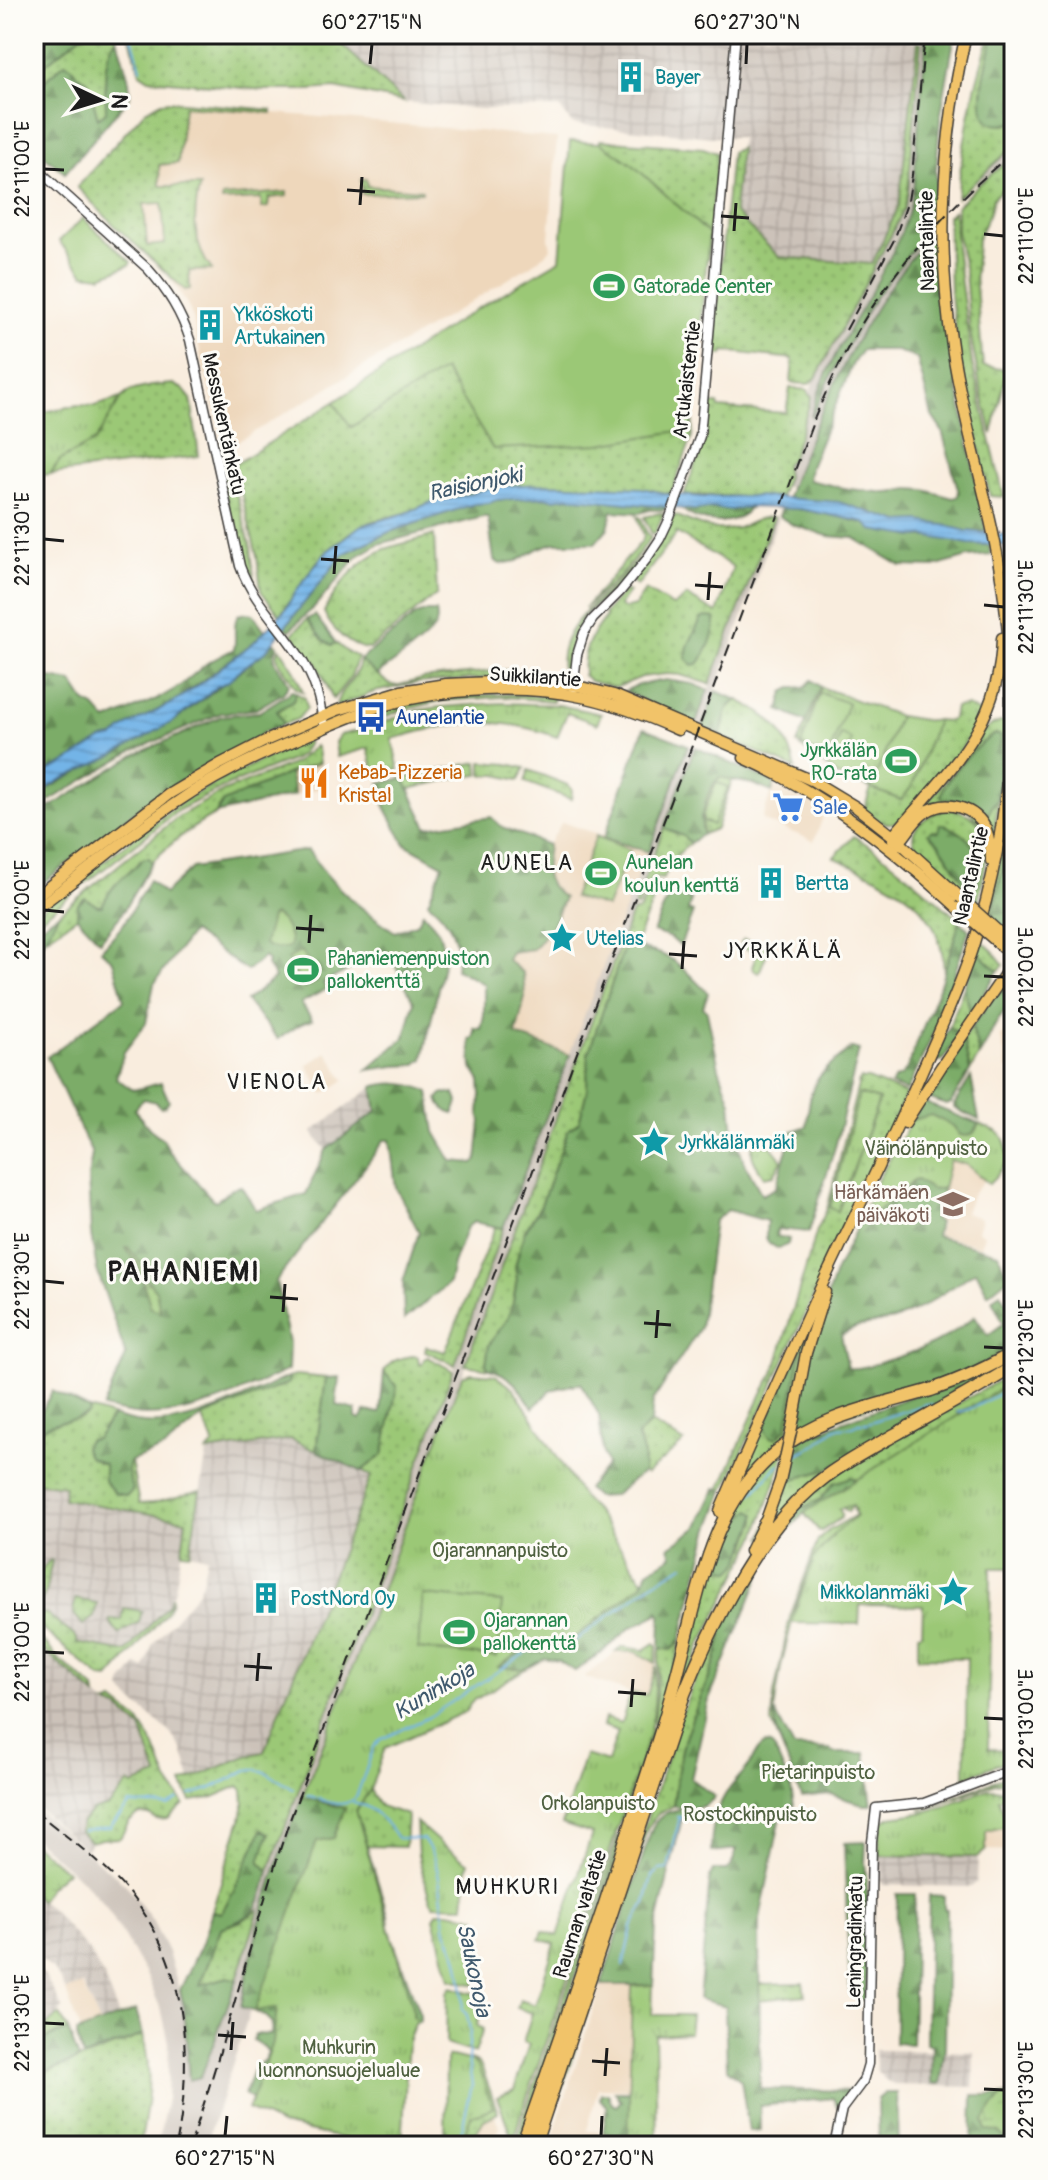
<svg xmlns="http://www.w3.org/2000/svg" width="1048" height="2180" viewBox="0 0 1048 2180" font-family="Pangolin,sans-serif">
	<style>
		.built { fill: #eed7bb }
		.industrial { fill: url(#industrial-grid) }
		.railway { fill: #ccc2b9 }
		.grass { fill: url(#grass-dots); stroke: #5c7249; stroke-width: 2; fill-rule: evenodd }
		.forest { fill: url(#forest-firs); stroke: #4c6442; stroke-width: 2; fill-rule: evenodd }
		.wetland { fill: url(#wetland-marsh); stroke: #5c7249; stroke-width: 2 }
		.park { fill: url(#park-tufts); stroke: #5c7249; stroke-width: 2 }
		.pitch { fill: #9bc876; stroke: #5c7249; stroke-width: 2 }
		.water { fill: url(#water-rules); stroke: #486882; stroke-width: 2 }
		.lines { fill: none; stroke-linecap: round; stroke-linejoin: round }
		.stream { stroke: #73b4e7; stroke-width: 2 }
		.minor-casing { stroke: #3d3b39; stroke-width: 11 }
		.major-casing { stroke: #3d3b39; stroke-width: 13 }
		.highway-casing { stroke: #3d3b39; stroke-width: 15 }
		.minor { stroke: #fff; stroke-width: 8 }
		.major { stroke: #f1c369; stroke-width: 10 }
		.highway { stroke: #f1c369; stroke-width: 12 }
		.rail { stroke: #1c1c1c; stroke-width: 2; stroke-dasharray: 12 6; stroke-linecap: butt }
		.major-bridge-casing { stroke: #3d3b39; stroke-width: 13; stroke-linecap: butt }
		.major-bridge { stroke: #f1c369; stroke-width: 10 }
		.ticks { fill: none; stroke: #1c1c1c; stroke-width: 3 }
		.labels { text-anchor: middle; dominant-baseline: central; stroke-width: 6; stroke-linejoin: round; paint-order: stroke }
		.culture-label { font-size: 20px; fill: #0d838f; stroke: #fdfcf7; text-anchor: start }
		.street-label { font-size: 20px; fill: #1c1c1c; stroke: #fdfcf7 }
		.leisure-label { font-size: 20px; fill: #27864d; stroke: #fdfcf7; text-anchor: start }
		.transit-label { font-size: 20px; fill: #164399; stroke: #fdfcf7; text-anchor: start }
		.food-label { font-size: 20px; fill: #c56008; stroke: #fdfcf7; text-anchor: start }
		.shop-label { font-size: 20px; fill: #366cbe; stroke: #fdfcf7; text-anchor: start }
		.park-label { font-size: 20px; fill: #4f6140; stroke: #fdfcf7 }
		.education-label { font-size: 20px; fill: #785e54; stroke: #fdfcf7; text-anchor: end }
		.water-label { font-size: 22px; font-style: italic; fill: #3f596d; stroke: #fdfcf7 }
		.neighbourhood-label { font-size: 22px; letter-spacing: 2px; fill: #1c1c1c; stroke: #fdfcf7 }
		.district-label { font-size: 28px; font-weight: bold; letter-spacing: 2px; fill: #1c1c1c; stroke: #fdfcf7 }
		.neatline { fill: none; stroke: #1c1c1c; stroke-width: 3 }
		.ticks-label { font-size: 20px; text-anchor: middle; fill: #1c1c1c }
	</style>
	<defs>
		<pattern id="industrial-grid" width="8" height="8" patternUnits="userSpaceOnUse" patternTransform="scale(2)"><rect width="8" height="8" fill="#ccc2b9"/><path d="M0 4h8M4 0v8" fill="none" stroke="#afa69e"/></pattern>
		<pattern id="grass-dots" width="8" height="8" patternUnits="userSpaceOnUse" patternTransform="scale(2)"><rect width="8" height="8" fill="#9bc876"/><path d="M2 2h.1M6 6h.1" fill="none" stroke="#85ab66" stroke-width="1.8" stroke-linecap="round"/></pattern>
		<pattern id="forest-firs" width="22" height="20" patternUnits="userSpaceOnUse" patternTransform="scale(2)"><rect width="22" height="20" fill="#7cac67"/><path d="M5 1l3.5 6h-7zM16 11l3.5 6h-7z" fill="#658b54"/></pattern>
		<pattern id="wetland-marsh" width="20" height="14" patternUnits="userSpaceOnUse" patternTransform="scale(2)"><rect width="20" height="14" fill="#9bc876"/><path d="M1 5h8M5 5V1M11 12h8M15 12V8" fill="none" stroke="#85ab66"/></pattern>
		<pattern id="park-tufts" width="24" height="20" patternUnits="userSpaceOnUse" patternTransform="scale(2)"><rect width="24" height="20" fill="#9bc876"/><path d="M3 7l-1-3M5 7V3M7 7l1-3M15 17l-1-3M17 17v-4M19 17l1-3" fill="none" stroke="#85ab66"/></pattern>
		<pattern id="water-rules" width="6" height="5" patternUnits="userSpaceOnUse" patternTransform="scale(2)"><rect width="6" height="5" fill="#73b4e7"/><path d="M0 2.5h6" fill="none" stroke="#639ac6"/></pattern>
	</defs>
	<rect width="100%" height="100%" fill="#fdfcf7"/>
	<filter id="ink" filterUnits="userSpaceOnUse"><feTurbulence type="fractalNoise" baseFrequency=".0125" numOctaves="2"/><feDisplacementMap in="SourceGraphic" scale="16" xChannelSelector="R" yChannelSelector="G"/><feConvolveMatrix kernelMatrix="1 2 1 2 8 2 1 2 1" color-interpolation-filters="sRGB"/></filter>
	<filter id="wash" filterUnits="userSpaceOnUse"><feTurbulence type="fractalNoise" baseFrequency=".006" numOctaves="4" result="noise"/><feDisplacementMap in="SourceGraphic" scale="32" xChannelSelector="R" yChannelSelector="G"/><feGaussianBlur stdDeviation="1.8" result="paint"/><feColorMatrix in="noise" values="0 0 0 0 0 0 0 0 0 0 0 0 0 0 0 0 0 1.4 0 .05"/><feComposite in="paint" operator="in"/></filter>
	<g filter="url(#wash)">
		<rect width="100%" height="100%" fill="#f9edde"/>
		<g class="built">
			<polygon points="184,105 557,138 549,238 551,249 539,260 460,309 227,448 202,361 193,318 187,304 167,272 113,223"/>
			<polygon points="319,763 323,786 322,788 295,795 289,773"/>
			<polygon points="775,783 788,793 815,805 823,817 814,841 764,821 762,818"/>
			<polygon points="562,822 649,852 570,1055 516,1035 525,997 507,960 511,952 564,898 550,888 545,873 548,845"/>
			<polygon points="1014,1026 1014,1067 1007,1069 1001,1036"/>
			<polygon points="327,1052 345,1080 324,1094 307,1065"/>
			<polygon points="950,1160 967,1165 984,1180 971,1196 965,1213 981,1218 978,1231 984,1234 981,1246 938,1235 941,1222 934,1220"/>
			<polygon points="624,1651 636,1652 656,1663 647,1695 631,1693 584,1677 616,1652"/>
			<polygon points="1014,1826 1014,1851 986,1850 986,1831 999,1827"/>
			<polygon points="82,1984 100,2024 80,2031 66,1991"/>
			<polygon points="601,1985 632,1986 630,2089 598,2088 587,2131 628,2135 628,2146 550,2146"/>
			<polygon points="493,2108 500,2126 493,2146 463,2146 471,2116"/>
		</g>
		<g class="industrial">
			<polygon points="330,34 919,34 903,186 899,205 872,264 779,257 734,212 740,137 715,137 572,124 560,108 481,109 404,102"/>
			<polygon points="373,1087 377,1111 326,1150 312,1132"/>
			<polygon points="291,1439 371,1476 264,1752 246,1756 191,1779 182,1750 169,1731 125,1695 121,1689 123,1682 137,1665 144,1669 153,1644 197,1593 202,1582 207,1557 190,1553 207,1452"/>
			<polygon points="34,1482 66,1486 63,1499 187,1520 175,1589 169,1604 120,1659 95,1659 34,1610 48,1564 34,1580"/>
			<polygon points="34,1642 101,1700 112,1708 118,1708 141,1728 160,1781 116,1804 92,1811 82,1822 86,1837 91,1842 86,1850 34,1805"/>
			<polygon points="879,1855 978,1857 977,1882 971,1887 884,1885 879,1879"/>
			<polygon points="34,1895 51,1909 88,1950 103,1975 119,2017 100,2024 83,1984 66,1991 56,1973 34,1954"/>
			<polygon points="34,1966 44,1974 62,2008 59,2015 43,2029 43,2033 34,2040"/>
			<polygon points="875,2050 974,2052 973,2087 894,2085 887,2082 877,2071"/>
		</g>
		<g class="railway">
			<polygon points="922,34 927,34 914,186 906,218 889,255 828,369 814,403 812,417 833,372 874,299 922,237 925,240 903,269 863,331 839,374 789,488 785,486 787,477 785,464 792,458 812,397 809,396 813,382 873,270 904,209"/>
			<polygon points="1014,146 1014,156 978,185 975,182"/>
			<polygon points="774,517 778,518 702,728 695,726"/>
			<polygon points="688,745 695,747 514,1231 462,1376 427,1464 341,1701 293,1819 275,1873 247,1975 241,2007 250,2011 210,2132 214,2146 157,2146 167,2099 169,2043 162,2012 146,1974 105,1905 84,1882 34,1838 34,1807 127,1886 152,1920 168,1952 184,2007 189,2079 200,2077 237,1980 269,1871 288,1817 453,1371 503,1228"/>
		</g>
		<g class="grass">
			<path d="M 83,34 L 116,34 L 117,38 C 101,56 106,89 106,112 L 98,119 L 88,81 L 77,75 L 65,63 L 34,90 L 34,73 Z"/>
			<polygon points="129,34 330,34 404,102 335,88 309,90 264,90 149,79 140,73"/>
			<path d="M 991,34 L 993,34 C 991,54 984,73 982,93 L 1005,125 L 1014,122 L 1014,146 L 957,198 C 963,143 972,87 991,34 Z"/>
			<polygon points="918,42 921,42 908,193 904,209 890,237 816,378 809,384 791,383 793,359 724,351 723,355 715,354 717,338 714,336 731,152 740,148 734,212 779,257 872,264 899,205"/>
			<path d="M 171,101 L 272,110 L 272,113 L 184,106 L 178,163 L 159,165 L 160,186 L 200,186 C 192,215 193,246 212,270 L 189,271 L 190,289 L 185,290 L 113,224 L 77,187 L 145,111 L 162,102 ZM 162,203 L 165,244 L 147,246 L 144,204 Z"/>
			<polygon points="600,140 703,148 717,153 708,259 705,261 600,143"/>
			<polygon points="1014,156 1014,178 993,198 990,212 977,239 975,276 983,366 1007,370 992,434 980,386 970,332 965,272 957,234 957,206 978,185"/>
			<polygon points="361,179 366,179 367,186 422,190 422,192 362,194"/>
			<polygon points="287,192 287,196 269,198 268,207 262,208 261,199 222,201 222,197"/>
			<polygon points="954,210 956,247 972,364 1004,497 990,496 961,367 950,290 948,216"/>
			<polygon points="444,369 493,449 691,429 692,421 693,422 692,437 671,494 641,488 498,486 450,499 434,501 406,513 373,521 349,533 325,553 316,563 280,615 261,591 257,556 234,465 334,402 352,427"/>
			<polygon points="173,384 183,389 191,399 199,456 51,474 60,460 95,441 121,398 130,391 151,386"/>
			<polygon points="790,388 808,390 809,395 812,396 792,458 785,464 787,477 780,497 684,495 703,443 709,404 718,404 719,408 786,413"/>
			<path d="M 230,477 L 232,478 L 251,548 L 255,588 C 235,556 231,515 222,478 Z"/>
			<polygon points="660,513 664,513 655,533 652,534 644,517"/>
			<path d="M 675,515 C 693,523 717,534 738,528 C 754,523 755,517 774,517 L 710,684 L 680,675 L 667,674 L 642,677 L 615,688 L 590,681 L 583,675 L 584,674 C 581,651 592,633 606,616 L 604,614 L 625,590 L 629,592 L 619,606 L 624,609 L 635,606 L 645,590 L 673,606 L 687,596 L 717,613 L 733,567 L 677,533 L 637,586 L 631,580 Z"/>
			<polygon points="637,516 641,518 646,531 651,538 622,574 585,608 642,541 644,536"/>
			<path d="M 434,535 L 437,594 L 369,649 C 350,648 330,628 324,612 C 336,587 359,559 385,549 C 401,543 418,541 434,535 Z"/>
			<path d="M 652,543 L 653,544 L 629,576 L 585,615 L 573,636 L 565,670 L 562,670 C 556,631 593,605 618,581 C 630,569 641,556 652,543 Z"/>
			<polygon points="1014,560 1014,627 1004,562"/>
			<polygon points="307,619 323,640 332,645 336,643 347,652 358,657 351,676 333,699 317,664 292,634"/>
			<polygon points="280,648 295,671 303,692 296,688 278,660 277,654"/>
			<path d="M 360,660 L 389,684 L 396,686 L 422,679 L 501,670 L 524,670 L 524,675 L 417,683 L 374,692 L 336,707 C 337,689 359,679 360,660 Z"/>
			<polygon points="296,693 305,698 307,708 298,719 284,724 277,712 293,701"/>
			<path d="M 505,694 L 555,696 L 553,701 L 504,697 L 440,701 L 399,711 L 369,723 L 368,721 L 376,718 L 375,715 C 411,695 464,696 505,694 Z"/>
			<path d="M 738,700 C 772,717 787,731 796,769 L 720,736 C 726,721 722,708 738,700 Z"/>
			<path d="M 967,706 L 983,715 L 958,754 L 900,820 C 886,829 876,818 864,810 L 871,788 L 901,800 L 912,786 L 937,720 L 949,721 L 953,718 L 955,707 Z"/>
			<polygon points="1001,722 1005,722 1001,780 993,839 967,807 917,815 971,749 981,733 992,725"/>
			<polygon points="305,740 308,743 301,754 294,759 228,785 179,810 34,924 34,914 177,805 226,777"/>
			<path d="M 315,746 L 317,749 L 319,763 L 289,773 L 218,808 L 216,814 C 190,828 173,841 152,862 L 149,858 L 144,858 C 126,876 114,880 102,906 L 78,904 L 77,917 L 46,938 L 58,914 L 179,816 L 224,791 L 295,763 Z"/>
			<path d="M 1014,753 L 1014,932 C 1002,933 995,923 986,916 L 1006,830 Z"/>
			<polygon points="478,762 479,775 455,778 409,789 404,778"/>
			<polygon points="482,762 508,764 525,768 519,780 497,775 482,775"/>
			<polygon points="529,770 568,785 572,790 571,799 525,782"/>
			<path d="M 948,808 C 954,810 961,811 967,814 C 999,830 983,878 977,905 L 917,848 C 903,826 931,814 948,808 Z"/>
			<polygon points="664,828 684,836 690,843 675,857 663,879 656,878 650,880 638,907 634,907"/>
			<path d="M 854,836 C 893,860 926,891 960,921 L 944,972 C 942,899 890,884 834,857 Z"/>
			<polygon points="657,883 660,883 634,947 625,944 588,1055 587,1090 579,1122 568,1131 541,1205 524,1233 515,1267 517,1279 513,1303 508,1317 489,1345 486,1364 489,1369 465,1365 632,912 640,910 650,887"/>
			<polygon points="980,939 993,951 1004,965 998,971 977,951"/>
			<polygon points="964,987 971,1014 960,1034 949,1027"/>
			<polygon points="972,1026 979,1056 970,1071 963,1039"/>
			<path d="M 861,1079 L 868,1079 L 906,1094 L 724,1491 L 720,1489 L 762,1393 L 774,1373 L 817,1230 L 827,1209 L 859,1081 ZM 859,1094 L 879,1101 L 838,1211 L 830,1207 Z"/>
			<polygon points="495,1227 503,1228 455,1365 425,1351 426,1346 445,1352"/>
			<polygon points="816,1307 787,1439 732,1489"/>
			<path d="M 413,1356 L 418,1357 L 419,1364 L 422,1364 L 424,1359 L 428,1357 L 453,1371 L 269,1871 L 259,1862 L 269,1833 L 221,1913 L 212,1911 L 241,1819 L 244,1804 L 243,1790 L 239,1786 L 211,1798 L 191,1801 L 182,1783 L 246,1756 L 264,1752 L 371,1476 L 361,1471 L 383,1455 L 397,1387 L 384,1372 C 389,1361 401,1357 413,1356 Z"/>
			<path d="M 1014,1372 L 1014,1386 C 995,1396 976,1406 957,1412 L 963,1415 L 859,1486 L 852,1507 L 848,1512 L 842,1507 L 834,1483 L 820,1500 L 804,1507 L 800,1504 L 843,1469 Z"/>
			<polygon points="296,1375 326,1378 316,1451 291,1439 207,1452 214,1444 202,1417 289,1383 288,1377"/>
			<path d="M 89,1409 L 112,1416 L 96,1440 L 96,1462 L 104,1464 L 131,1482 C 125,1474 126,1469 131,1461 L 139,1504 L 153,1503 L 200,1491 L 190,1553 L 182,1552 L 186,1520 L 63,1499 L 65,1486 L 34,1482 L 34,1436 L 50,1423 L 81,1418 L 89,1413 Z"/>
			<polygon points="651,1423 684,1442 646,1474 643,1472 644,1455 637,1435"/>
			<path d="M 785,1447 L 781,1466 L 755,1539 L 699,1648 L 530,2131 L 708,1565 L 742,1493 ZM 746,1512 L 756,1519 L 746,1549 L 722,1556 Z"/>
			<polygon points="829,1469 762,1539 783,1482"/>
			<polygon points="856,1505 873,1505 815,1556 796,1606 781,1666 774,1711 777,1733 785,1755 772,1723 774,1694 790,1617 818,1540 828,1531 856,1515 854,1511"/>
			<polygon points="50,1560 52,1561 45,1594 34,1613 34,1580"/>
			<polygon points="172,1596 171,1604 166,1613 109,1679 101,1678 35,1623 42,1613 47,1614 77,1638 77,1643 126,1652 169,1604"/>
			<polygon points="75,1599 97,1603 94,1617 83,1625 73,1613"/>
			<polygon points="124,1608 142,1611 139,1622 119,1634 109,1621 112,1619 122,1620"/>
			<path d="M 723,1618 C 723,1659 700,1694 687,1732 C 679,1755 676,1781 673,1806 L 658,1814 L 648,1827 L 546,2138 L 546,2123 L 680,1719 L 703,1658 Z"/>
			<polygon points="34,1634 48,1646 56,1657 95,1689 96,1696 34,1642"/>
			<polygon points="681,1639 667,1694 626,1820 623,1820 654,1726 660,1648 671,1650"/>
			<polygon points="655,1643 657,1646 656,1663 636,1652 616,1652 623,1647 644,1650"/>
			<polygon points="114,1701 138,1720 154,1745 168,1781 184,1804 168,1819 156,1820 149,1815 140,1814 129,1822 120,1838 102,1839 91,1842 79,1831 82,1822 92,1811 109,1806 129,1782 133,1785 158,1776 141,1728 118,1708 106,1704"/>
			<polygon points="1014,1773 1014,1780 996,1783 920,1810"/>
			<polygon points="370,1790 380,1806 407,1815 405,1847 366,1846 356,1811"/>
			<polygon points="618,1836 620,1837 615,1856 519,2146 514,2146"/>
			<polygon points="259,1909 237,1980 228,1977 200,1985 221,1928 242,1921"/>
			<polygon points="803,1983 805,1995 759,2000 759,1984"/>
			<polygon points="60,2015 68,2030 34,2043 34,2040 43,2033 44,2027"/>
			<path d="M 143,2035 C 153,2077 148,2104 140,2146 L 54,2146 L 34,2101 L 34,2077 Z"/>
			<polygon points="472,2061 478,2063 482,2068 498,2113 484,2120 476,2133 469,2132 466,2146 460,2146 475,2082"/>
		</g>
		<g class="forest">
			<polygon points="34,34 83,34 34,73"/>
			<path d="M 927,34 L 955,34 L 940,119 L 936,171 L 936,219 L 874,299 L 833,372 L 812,417 L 811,415 C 831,344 883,286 907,217 C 915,194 915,168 917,144 C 920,107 923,71 927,34 Z"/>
			<path d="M 993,34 L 1014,34 L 1014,122 C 959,141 991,58 993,34 Z"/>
			<path d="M 117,38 L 129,80 L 130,97 L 65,173 L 34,147 L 34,90 L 65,63 L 71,66 L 77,75 L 88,81 L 98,118 L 106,112 C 106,89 101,56 117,38 Z"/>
			<path d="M 938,228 L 939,269 L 937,290 L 942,306 L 986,532 L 966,531 L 930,523 L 900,522 L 810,501 L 787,498 C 792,478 802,459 809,440 C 839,369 883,282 938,228 ZM 862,350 L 894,350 L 917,358 L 932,416 L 942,431 L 959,493 L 957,497 L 953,498 L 925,490 L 909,489 L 888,493 L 849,489 L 808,480 L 810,467 L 853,363 Z"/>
			<polygon points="544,497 553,499 567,497 667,506 665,510 650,510 640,513 612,511 608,528 595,543 554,543 539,548 517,561 500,564 494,560 488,517 483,517 379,544 358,556 317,604 289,631 285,627 343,554 389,532 474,504 489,503 496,500"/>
			<path d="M 680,508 C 704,510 727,509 750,508 C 733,528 700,525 680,508 Z"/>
			<path d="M 782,508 C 828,509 870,527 914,537 C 935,534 966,544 989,545 L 991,555 L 968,557 L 934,567 L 901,566 L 854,538 L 828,536 L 793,525 L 779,516 Z"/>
			<path d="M 425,612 L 436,612 C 437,618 438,618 436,625 C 431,638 390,665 377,675 L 360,660 L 416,615 Z"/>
			<path d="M 246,613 L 253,614 L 265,631 L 254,642 L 172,703 L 129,725 L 114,737 L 103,739 L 63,764 L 34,777 L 34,675 L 72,682 L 85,702 L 95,707 L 107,721 L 161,697 L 180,686 L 207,663 L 234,649 C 237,638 232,624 238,615 Z"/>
			<polygon points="315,615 336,643 332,645 323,640 307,619"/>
			<path d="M 705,617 L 715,618 C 716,633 707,653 698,664 L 692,665 L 686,658 L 688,646 L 701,619 Z"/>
			<path d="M 274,641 L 278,646 C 267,662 283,669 289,685 L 283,693 L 256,709 L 221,713 L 133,751 L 34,810 L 34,797 L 38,794 L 174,721 L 265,652 Z"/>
			<polygon points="666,680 693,684 708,690 695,726 624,691 638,685"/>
			<polygon points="812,680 821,687 806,722 779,710 784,692 792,688 805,687"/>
			<polygon points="291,690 296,693 293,701 277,711 284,724 261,733 263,737 184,779 144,804 34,890 34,817 135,755 222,716 259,712 289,693"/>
			<path d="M 716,691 L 738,700 C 722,708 726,721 720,736 L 702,728 Z"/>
			<polygon points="644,728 688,745 649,852 604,838"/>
			<path d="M 995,734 L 1001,736 L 997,798 L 988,814 L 981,814 C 972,803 957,799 943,799 L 941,795 C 946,777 978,743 995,734 Z"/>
			<polygon points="695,747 775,783 772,792 753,784 719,778 701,817 703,834 690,843 683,836 664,828"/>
			<polygon points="289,773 295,795 216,814 223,802"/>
			<path d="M 404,778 L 427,827 L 491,817 L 502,827 L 548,845 C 545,870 541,882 564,898 L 553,924 L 533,949 L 511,952 L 507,960 L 523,973 L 525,997 L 516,1035 L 570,1055 L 503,1228 L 474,1222 L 467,1227 L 453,1264 L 449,1283 L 404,1320 L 403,1282 L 419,1232 L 396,1188 L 390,1140 L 384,1140 C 351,1189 312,1233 276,1281 L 289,1342 L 288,1370 C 243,1391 197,1415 146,1415 C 132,1415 118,1411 103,1408 L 126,1356 L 97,1270 L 91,1235 L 88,1177 L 92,1154 L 47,1057 L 124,1000 L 113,961 L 101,950 L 123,925 L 149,880 L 164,894 L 192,868 L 308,850 C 332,887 359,907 395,932 L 418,923 L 423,912 L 439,932 L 445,955 L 423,1059 L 415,1065 L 395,1066 L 367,1070 L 405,1037 L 414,1002 L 394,963 L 376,956 L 323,983 L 326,989 L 301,1003 L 312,1020 L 301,1024 L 278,1039 L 246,1001 L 275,978 L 267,965 L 268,961 L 264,957 L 247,971 L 192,932 L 154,984 L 146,1023 L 124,1052 L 116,1078 L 133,1090 L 161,1083 L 169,1101 L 166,1106 L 161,1108 L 156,1102 L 144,1099 L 134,1109 L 150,1129 L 164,1140 L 169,1151 L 212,1199 L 216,1201 L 232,1189 L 241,1186 L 256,1210 L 306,1194 L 326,1150 L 377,1111 L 373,1087 C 390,1081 413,1083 429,1092 L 435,1132 L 452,1161 L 474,1163 L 477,1160 L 481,1121 L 479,1112 L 481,1095 L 480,1081 L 472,1068 L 470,1039 L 474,1037 L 474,1028 L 481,1029 L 484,1016 L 484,984 L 456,969 C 460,940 451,920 428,902 L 443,865 L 405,844 L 385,807 L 380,783 Z"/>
			<path d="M 940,824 C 972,831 992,864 972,894 L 939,844 L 928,833 L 932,830 L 938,832 Z"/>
			<polygon points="1014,838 1014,928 1011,931 1002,928 992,916 1004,861 1011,857"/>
			<path d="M 144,858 L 149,858 L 152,862 L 121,915 L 100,941 L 77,917 L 78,904 L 85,898 L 98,906 L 102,906 C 114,880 126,877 144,858 Z"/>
			<polygon points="670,892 691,900 688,910 693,912 680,946 671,938 653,932"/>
			<polygon points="58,914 46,938 34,950 34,930"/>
			<polygon points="960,921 969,930 939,1021 907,1091 891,1085 895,1078 901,1076 906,1070 939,988"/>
			<path d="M 625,944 C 638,948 650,950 663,955 C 681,963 694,980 708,993 L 703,1007 L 707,1012 L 719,1068 L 731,1102 L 734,1133 L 745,1164 L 762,1195 L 776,1188 L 792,1131 L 807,1126 C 810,1078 816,1077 852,1048 L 859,1050 L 836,1144 L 809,1232 L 777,1229 L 776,1236 L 789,1239 L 788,1244 L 779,1249 C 762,1241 766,1237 767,1221 L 728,1210 L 714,1221 L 700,1328 L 653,1401 L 651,1423 L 637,1435 L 644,1455 L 643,1472 L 613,1496 L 596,1497 L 587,1489 L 607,1465 L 603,1453 L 599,1415 L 581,1383 L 551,1390 L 533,1408 C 521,1390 511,1374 489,1369 L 486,1364 L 489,1345 L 508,1317 L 513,1303 L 517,1279 L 515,1267 L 524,1233 L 541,1205 L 568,1130 L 579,1122 L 587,1090 L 588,1055 Z"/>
			<polygon points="977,951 998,971 971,1014 964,987"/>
			<path d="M 1005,981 L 1014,986 C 1014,1002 1001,1013 994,1027 C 989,1037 986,1046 979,1056 L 972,1026 Z"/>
			<polygon points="949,1027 960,1034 943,1060 938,1061 935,1055"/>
			<polygon points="963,1039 970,1071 951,1103 946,1105 925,1097"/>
			<polygon points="971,1077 979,1120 954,1108 954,1105"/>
			<path d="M 445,1093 L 455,1094 L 458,1102 L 454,1114 C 446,1112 440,1107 438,1099 L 442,1094 Z"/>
			<path d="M 923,1102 L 979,1124 C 974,1134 971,1138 960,1135 L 953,1126 L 912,1120 Z"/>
			<path d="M 917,1180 L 932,1190 L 943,1188 L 934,1220 L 939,1222 L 936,1236 L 998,1253 L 1008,1278 L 988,1294 L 976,1271 L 924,1306 L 894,1320 L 857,1327 L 841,1335 L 848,1368 C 862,1369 873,1365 885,1361 C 923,1350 945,1341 975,1316 L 988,1335 L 1004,1323 L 992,1300 L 1000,1292 L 1014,1316 L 1014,1347 L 979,1367 L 796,1433 L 810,1354 L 824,1306 L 835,1273 L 858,1224 L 899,1196 L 913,1181 Z"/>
			<polygon points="800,1346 802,1348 786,1429 776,1438 770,1437 765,1430 766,1423"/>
			<polygon points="1014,1358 1014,1362 829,1469 783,1482 792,1445 802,1437"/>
			<polygon points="384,1372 397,1387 383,1455 361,1471 316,1451 326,1378 339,1377 336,1405 356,1410 356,1418 360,1420 363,1417 365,1411 380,1413"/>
			<path d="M 288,1377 L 289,1383 L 202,1417 L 165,1448 L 131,1461 C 124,1473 131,1478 133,1490 L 127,1496 L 115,1493 L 104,1481 L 104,1464 L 88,1457 L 84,1448 L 88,1440 L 96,1439 L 112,1416 C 128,1421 144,1425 161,1423 C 203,1420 250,1394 288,1377 Z"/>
			<path d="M 52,1391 L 89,1409 L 89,1413 C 69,1426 55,1415 34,1436 L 34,1426 Z"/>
			<path d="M 851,1477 L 858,1481 L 846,1504 L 839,1509 L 841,1518 L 820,1532 L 804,1513 L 781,1537 L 767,1559 L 709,1700 L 691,1779 L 715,1797 C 700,1813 693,1806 673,1806 C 677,1781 679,1755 687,1732 C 700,1694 723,1659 723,1618 L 768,1544 L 800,1504 L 804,1507 L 820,1500 L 834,1483 Z"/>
			<polygon points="716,1488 724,1491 709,1531 681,1639 671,1650 660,1648 661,1617 658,1611 656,1615 630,1628 610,1646 575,1671 558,1661 545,1658 525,1669 496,1668 534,1643 568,1643 642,1584 648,1571 672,1556 669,1547 697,1528"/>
			<path d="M 751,1510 L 756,1513 L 756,1519 L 740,1562 L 731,1571 L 722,1568 L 720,1563 C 724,1548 739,1517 751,1510 Z"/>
			<polygon points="774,1711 794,1748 830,1749 833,1753 865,1753 872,1805 864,1805 830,1794 801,1797 777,1733"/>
			<path d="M 765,1744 L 771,1745 L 775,1750 L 791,1788 L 794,1806 L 782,1811 L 759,1923 L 760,2089 L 851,2091 L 837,2107 L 833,2098 L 760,2106 L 760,2130 L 749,2131 L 741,2080 L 727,2069 L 725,2006 L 699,1999 L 710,1876 L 713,1870 L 727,1870 L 731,1867 L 737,1849 L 711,1852 C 711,1832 715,1812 725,1795 C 732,1784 742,1775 750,1764 C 755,1756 756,1749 765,1744 Z"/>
			<path d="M 302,1797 L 356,1811 L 388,1915 L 389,1928 L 420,2015 L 420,2021 L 415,2024 L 407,2044 L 402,2146 L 379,2146 L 281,2125 L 248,2109 L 251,2099 L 244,2095 L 253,2070 L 265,2059 L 268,2052 L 264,2047 L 253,2040 L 255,2034 L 271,2035 L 272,2023 L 264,2015 L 241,2007 C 253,1936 275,1864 302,1797 Z"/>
			<path d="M 684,1809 L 656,1928 L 653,1985 L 601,1985 L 652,1828 C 659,1815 670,1809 684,1809 Z"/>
			<path d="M 262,1830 L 269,1833 L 260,1862 L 269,1871 C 258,1910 260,1914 221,1928 L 200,1985 L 228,1977 L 237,1980 L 201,2077 L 189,2080 L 184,2007 L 180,1990 L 202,1943 L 212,1911 L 221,1913 L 234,1891 Z"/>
			<polygon points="866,1842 865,1862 868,1901 866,2001 850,1996 844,1843"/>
			<polygon points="897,1894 915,1894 912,2044 895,2043"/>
			<polygon points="929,1895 944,1896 944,1909 947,1910 945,2047 940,2084 931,2083 932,2045 926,2044"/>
			<polygon points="136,2010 143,2035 83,2057 76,2033"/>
			<polygon points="68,2030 79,2059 34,2077 34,2043"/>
			<polygon points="615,2091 633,2091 628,2142 628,2135 603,2133 607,2107 600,2099 601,2093 608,2093 612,2104 616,2106 621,2101"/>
			<polygon points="885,2093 897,2093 899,2146 879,2146 878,2099"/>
			<polygon points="973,2095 1004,2095 992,2108 999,2132 1006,2140 1002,2146 972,2146"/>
		</g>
		<g class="wetland">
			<polygon points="128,1247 142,1265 146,1279 156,1291 160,1311 151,1308 138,1266 126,1248"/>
			<polygon points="34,1844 67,1871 49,1887 40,1901 34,1895"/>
			<polygon points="1004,2095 1014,2096 1014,2146 1002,2146 1006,2140 999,2132 987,2131 984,2121 992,2108"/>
		</g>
		<g class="park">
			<polygon points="121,398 95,441 60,460 50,474 34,476 34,414 78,405 95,406"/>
			<polygon points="821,687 899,716 871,788 838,776 797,744"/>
			<path d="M 501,703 L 559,705 L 601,714 L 597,724 L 567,713 L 557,737 C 491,713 457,722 392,739 L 399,770 L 375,776 L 368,748 L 337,757 L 335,742 L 340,735 L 362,730 L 414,711 L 440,707 Z"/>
			<path d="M 720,777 L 732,780 L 716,829 L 703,834 C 701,816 705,790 720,777 Z"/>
			<path d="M 274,915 C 284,920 292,936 290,947 C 281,949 272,950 264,944 L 271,917 Z"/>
			<polygon points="744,939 769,948 759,973 755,971 752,967 757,953 742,947 741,942"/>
			<polygon points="859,1094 879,1100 838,1211 830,1208"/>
			<path d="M 931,1115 L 953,1126 L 960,1135 C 971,1138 974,1134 979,1124 C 1005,1133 1004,1134 1009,1160 L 989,1184 L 967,1165 L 950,1160 L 943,1188 L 932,1190 L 917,1180 L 913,1181 L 899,1196 L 858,1224 L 878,1179 L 912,1120 Z"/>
			<path d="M 754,1143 L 770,1145 L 782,1160 L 774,1175 L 764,1177 C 758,1167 747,1155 754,1143 Z"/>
			<path d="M 471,1373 L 495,1375 L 514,1389 L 583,1498 L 595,1510 L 643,1581 L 642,1584 L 568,1643 L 534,1643 L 498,1667 L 525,1669 L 470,1703 L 467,1711 L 385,1748 L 370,1790 L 356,1810 L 413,2011 L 413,2016 L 416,2019 L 408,2040 L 402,2146 L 379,2146 L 281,2125 L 248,2109 L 273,2043 L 277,2008 L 255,2011 L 317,1841 L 334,1838 L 345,1808 L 302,1797 C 359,1658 406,1516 462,1376 Z"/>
			<polygon points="1014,1380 1014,1568 991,1568 988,1749 1014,1750 1014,1758 965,1777 967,1658 918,1657 918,1634 922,1633 923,1606 860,1605 859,1624 791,1623 815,1556 834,1534 856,1516 853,1505 839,1509 842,1514 841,1518 820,1532 804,1513"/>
			<polygon points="656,1666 654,1711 649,1735 514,2136 511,2135 497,2097 514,2090 529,2044 523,2042 532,2013 517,2008 520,2000 535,2005 555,1944 540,1939 543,1931 558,1936 592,1834 562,1824 585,1755 608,1762 618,1731 603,1726 605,1718 621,1723 631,1693 647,1695"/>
			<polygon points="988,1789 1014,1790 1014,1793 999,1799 1008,1826 986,1831 986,1850 978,1857 879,1855 880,1824 890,1817 920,1813 942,1807"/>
			<polygon points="416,1822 441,1844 469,1863 467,1867 464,1906 434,1905 430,1900 418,1855"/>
			<polygon points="438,1912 449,1912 476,1917 473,1950 478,1952 476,1985 450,1979 434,1918"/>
			<polygon points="653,1985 652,2015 691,2015 689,2033 655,2035 657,2146 628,2146 632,1986"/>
			<polygon points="451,1987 484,1996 477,2026 483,2029 475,2053 446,2044 447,1992"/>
			<polygon points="452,2056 472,2061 478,2067 493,2108 471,2116 462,2141 463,2146 445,2146 446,2060 448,2057"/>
			<polygon points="34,2101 54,2146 34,2146"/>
		</g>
		<g class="pitch">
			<polygon points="570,141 600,143 616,153 633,165 709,234 691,429 600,444 493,449 444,370 351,427 334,402 475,310 560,260"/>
			<polygon points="83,218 131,262 129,265 101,276 84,274 59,241"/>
			<polygon points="820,693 848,703 828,757 801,745"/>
			<polygon points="899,716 930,721 937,720 912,786 901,800 871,788"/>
			<polygon points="841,734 852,740 843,761 832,756"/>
			<polygon points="716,782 728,787 713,825 703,821 703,814"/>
			<polygon points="596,836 630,850 607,907 573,897"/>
			<polygon points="302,951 318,981 304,989 288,959"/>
			<polygon points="423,1595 502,1602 497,1657 418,1649"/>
		</g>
		<polygon class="water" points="549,484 642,488 668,494 703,497 756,496 839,502 900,522 919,521 944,525 966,531 1014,535 1014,546 969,544 924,536 917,537 872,530 864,522 800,509 748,507 730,510 713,508 695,510 567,497 553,499 544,497 496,500 489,503 474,504 389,532 343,554 265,652 238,671 229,681 218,686 174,721 110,757 61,780 34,797 34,777 63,764 103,739 114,737 129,725 172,703 197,686 254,642 285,610 295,592 325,553 360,526 406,513 434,501 450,499 497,486"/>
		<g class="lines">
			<g class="stream">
				<polyline points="131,34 141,69"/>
				<path d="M 958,1412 C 979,1409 994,1393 1014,1388"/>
				<polyline points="791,1457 815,1445 836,1428 851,1427 858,1423 867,1423 927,1404 932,1405"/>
				<polyline points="752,1494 779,1464"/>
				<polyline points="190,1795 210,1789 247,1770 254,1769 266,1772 293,1789"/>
				<path d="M 307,1795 C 324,1800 345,1812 357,1795 L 374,1747 L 380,1740 L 429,1717 L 533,1648 L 572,1643 L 652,1584 L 684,1565"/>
				<path d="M 353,1802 C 373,1806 386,1821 397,1838 L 423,1839 C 443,1864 440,1900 446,1930 C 448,1939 453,1945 456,1953 C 460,1964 465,1999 462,2009 L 467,2015 L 470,2030 L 468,2060 L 472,2085 L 458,2146"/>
				<polyline points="677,1817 703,1817 703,1815"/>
				<polyline points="83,1831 110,1827 130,1804 168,1806 178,1800"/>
				<polyline points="623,1966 632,1927 645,1903 652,1876 659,1870 668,1869 680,1817"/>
			</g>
		</g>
	</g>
	<g filter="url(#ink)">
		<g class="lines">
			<defs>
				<g id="minor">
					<path d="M 34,166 L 148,269 C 168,291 181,312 190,340 L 240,566 C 254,605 287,632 306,667 C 317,686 321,707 324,728"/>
					<polyline points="573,691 577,655 584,633 593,619 620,592 646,560 660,539 669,520 700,436 736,34"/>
					<polyline points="834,2146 842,2109 863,2081 868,2064 872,1842 876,1808 924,1803 1014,1769"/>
				</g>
				<g id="major">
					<path d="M 744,758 C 825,794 894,849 958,908"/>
					<path d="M 893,840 L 893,836 C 947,771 1000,729 1002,638"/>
					<path d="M 896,846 C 907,836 913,820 926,812 C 946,799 975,807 986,829 C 990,839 991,850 991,861"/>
					<polyline points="34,898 169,794 220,764 265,741 338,710 401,691 446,684 513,681 573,685 614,695 813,781 856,807 893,836 960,897"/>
					<path d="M 34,910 C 82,876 126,837 174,804 C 214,776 258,755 303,737 C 329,726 355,714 382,706 C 446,688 522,684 587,698 C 618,705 649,717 678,730"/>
					<polyline points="1000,933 1014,946"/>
					<polyline points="997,942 1014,958"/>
					<polyline points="905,1123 941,1067 1014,961"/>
					<polyline points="794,1418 806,1353 825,1292"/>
					<path d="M 743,1460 C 771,1397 799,1333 829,1270 C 860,1204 892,1140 921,1073 C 939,1032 958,992 972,949 C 998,869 1011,783 1011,699 C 1011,647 1005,594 995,543 C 982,479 963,417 953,353 C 936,246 942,140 966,34"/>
					<polyline points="765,1523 780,1481"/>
				</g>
				<g id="highway">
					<polyline points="721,1511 743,1460"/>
					<polyline points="751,1551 765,1523"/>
					<path d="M 522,2146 C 569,2013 614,1879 657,1744 C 668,1710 677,1675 686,1639 C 703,1571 718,1500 776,1452 C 821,1415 877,1406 931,1390 C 960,1380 988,1368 1014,1352"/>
					<path d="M 534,2146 L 684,1694 C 714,1620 760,1525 825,1477 C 848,1460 873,1447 898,1433 C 937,1411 976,1390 1014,1366"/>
				</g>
			</defs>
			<use href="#minor" class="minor-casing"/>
			<use href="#major" class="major-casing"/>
			<use href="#highway" class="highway-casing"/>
			<use href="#minor" class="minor"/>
			<use href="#major" class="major"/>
			<use href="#highway" class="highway"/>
			<g class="rail">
				<polyline points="846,330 894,240 908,201 912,175 925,34"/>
				<path d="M 34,1810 C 65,1836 100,1860 127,1891 C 188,1961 194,2059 176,2146"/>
				<path d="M 190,2146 C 226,2040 253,1931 288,1825 L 815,417 C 824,396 834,375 844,355 C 886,275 946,209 1014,151"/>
			</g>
			<defs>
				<g id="major-bridge">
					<polyline points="960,897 1000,933"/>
					<polyline points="958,908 997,942"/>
					<polyline points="780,1481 794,1418"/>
				</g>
			</defs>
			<use href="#major-bridge" class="major-bridge-casing"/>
			<use href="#major-bridge" class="major-bridge"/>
		</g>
	</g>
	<path class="ticks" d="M 370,64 L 372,44M 746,64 L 747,44M 44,169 L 64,170M 347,190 L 375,192M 360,205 L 362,177M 721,216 L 749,218M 734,231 L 736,203M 984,234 L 1004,236M 44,539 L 64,541M 321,559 L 349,561M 334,574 L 336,546M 695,585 L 723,587M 708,600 L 710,572M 984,605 L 1004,607M 44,910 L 64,912M 296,928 L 324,930M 309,943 L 311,915M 669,954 L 697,956M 682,969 L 684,941M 984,976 L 1004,977M 44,1281 L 64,1283M 270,1297 L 298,1299M 283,1312 L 285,1284M 644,1323 L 671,1325M 656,1338 L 658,1310M 984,1347 L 1004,1348M 44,1652 L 64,1653M 244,1666 L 272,1668M 257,1681 L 259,1653M 618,1692 L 646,1694M 631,1707 L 633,1679M 984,1718 L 1004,1719M 44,2023 L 64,2024M 218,2035 L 246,2037M 231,2050 L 233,2022M 592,2061 L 620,2063M 605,2076 L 607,2048M 984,2089 L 1004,2090M 225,2136 L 227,2116M 601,2136 L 602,2116"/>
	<defs>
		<symbol id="building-bare" viewBox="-9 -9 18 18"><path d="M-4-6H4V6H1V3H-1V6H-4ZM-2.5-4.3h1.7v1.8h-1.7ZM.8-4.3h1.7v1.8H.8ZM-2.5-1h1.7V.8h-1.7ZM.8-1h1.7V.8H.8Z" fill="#0f9aa8" stroke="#fdfcf7" stroke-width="2.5" paint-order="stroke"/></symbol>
		<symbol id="stadium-bare" viewBox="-9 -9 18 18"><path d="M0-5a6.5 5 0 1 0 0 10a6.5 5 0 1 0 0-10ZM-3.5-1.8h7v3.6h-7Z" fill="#2e9e5b" stroke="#fdfcf7" stroke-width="2.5" paint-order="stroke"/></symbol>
		<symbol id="bus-bare" viewBox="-9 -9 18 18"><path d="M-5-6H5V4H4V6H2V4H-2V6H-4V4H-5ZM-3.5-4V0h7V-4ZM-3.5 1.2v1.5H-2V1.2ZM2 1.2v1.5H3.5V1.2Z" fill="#1a4fb4" stroke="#fdfcf7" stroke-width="2.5" paint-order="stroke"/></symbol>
		<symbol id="restaurant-bare" viewBox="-9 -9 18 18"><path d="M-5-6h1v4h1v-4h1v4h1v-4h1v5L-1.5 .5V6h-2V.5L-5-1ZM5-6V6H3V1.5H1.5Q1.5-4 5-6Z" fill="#e8710a" stroke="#fdfcf7" stroke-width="2.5" paint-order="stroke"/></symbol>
		<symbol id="supermarket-bare" viewBox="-9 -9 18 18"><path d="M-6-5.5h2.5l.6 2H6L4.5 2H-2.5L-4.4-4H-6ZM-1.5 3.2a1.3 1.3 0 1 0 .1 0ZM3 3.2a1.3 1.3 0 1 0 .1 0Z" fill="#3f7fe0" stroke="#fdfcf7" stroke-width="2.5" paint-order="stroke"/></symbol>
		<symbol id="sight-bare" viewBox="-9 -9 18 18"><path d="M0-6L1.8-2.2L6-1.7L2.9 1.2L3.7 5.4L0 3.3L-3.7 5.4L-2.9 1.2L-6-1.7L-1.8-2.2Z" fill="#0f9aa8" stroke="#fdfcf7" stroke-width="2.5" paint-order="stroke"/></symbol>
		<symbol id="school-bare" viewBox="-9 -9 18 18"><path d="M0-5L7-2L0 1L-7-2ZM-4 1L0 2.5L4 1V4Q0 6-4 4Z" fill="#8d6e63" stroke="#fdfcf7" stroke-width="2.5" paint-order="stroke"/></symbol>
	</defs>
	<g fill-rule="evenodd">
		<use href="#building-bare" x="609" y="55" width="44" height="44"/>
		<use href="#stadium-bare" x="587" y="264" width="44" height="44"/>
		<use href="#building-bare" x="188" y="303" width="44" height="44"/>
		<use href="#bus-bare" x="349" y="695" width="44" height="44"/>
		<use href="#stadium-bare" x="879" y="739" width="44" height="44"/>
		<use href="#restaurant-bare" x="292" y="761" width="44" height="44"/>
		<use href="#supermarket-bare" x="766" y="785" width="44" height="44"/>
		<use href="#stadium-bare" x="579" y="851" width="44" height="44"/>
		<use href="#building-bare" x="749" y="861" width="44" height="44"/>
		<use href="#sight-bare" x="540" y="916" width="44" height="44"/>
		<use href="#stadium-bare" x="281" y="948" width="44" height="44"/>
		<use href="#sight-bare" x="632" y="1120" width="44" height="44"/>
		<use href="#school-bare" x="931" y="1182" width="44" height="44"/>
		<use href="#sight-bare" x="931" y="1570" width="44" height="44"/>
		<use href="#building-bare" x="244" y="1576" width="44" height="44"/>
		<use href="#stadium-bare" x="437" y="1610" width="44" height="44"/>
	</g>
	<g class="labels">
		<g class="culture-label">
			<text x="655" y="77">Bayer</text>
			<text x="234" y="314">Ykköskoti<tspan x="234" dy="23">Artukainen</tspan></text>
			<text x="795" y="883">Bertta</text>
			<text x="586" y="938">Utelias</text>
			<text x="678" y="1142">Jyrkkälänmäki</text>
			<text x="929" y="1592" text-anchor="end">Mikkolanmäki</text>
			<text x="290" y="1598">PostNord Oy</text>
		</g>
		<g class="street-label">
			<text transform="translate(927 241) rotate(-91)">Naantalintie</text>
			<text transform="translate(687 380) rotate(-83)">Artukaistentie</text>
			<text transform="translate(224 424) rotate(78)">Messukentänkatu</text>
			<text transform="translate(535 677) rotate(4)">Suikkilantie</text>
			<text transform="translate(971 876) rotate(-77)">Naantalintie</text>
			<text transform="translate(580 1914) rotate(-72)">Rauman valtatie</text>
			<text transform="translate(855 1942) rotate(-89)">Leningradinkatu</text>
		</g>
		<g class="leisure-label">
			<text x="633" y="286">Gatorade Center</text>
			<text x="877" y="750" text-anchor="end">Jyrkkälän<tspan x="877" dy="23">RO-rata</tspan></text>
			<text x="625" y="862">Aunelan<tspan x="625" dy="23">koulun kenttä</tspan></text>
			<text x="327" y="958">Pahaniemenpuiston<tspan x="327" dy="23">pallokenttä</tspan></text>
			<text x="483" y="1620">Ojarannan<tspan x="483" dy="23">pallokenttä</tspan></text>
		</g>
		<g class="transit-label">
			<text x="395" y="717">Aunelantie</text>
		</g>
		<g class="food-label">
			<text x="338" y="772">Kebab-Pizzeria<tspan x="338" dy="23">Kristal</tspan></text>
		</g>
		<g class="shop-label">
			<text x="812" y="807">Sale</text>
		</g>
		<g class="park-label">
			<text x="926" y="1148">Väinölänpuisto</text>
			<text x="500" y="1550">Ojarannanpuisto</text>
			<text x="818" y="1772">Pietarinpuisto</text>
			<text x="598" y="1803">Orkolanpuisto</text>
			<text x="750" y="1814">Rostockinpuisto</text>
			<text x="339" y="2047">Muhkurin<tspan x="339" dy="23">luonnonsuojelualue</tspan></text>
		</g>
		<g class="education-label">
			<text x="929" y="1192">Härkämäen<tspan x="929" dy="23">päiväkoti</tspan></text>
		</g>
		<g class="water-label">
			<text transform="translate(475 484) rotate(-12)">Raisionjoki</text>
			<text transform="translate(434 1691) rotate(-31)">Kuninkoja</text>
			<text transform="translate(474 1970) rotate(78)">Saukonoja</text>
		</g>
		<g class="neighbourhood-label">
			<text x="527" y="863">AUNELA</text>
			<text x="783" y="951">JYRKKÄLÄ</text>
			<text x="277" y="1082">VIENOLA</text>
			<text x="508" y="1887">MUHKURI</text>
		</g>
		<g class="district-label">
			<text x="184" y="1272">PAHANIEMI</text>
		</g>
	</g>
	<rect width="1048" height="2180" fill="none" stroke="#fdfcf7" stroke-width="88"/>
	<g transform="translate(100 100) rotate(94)" stroke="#fdfcf7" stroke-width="6" paint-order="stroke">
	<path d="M0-6L14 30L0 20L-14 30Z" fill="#1c1c1c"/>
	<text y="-12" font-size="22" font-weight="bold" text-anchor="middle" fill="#1c1c1c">N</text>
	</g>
	<rect x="44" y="44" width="960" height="2092" class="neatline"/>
	<g class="ticks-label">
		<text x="372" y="29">60°27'15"N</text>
		<text x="747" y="29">60°27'30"N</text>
		<text transform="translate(22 169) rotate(-90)" y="7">22°11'00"E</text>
		<text transform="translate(1026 236) rotate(-90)" y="7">22°11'00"E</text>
		<text transform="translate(22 539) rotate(-90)" y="7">22°11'30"E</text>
		<text transform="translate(1026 607) rotate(-90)" y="7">22°11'30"E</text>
		<text transform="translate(22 910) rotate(-90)" y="7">22°12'00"E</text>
		<text transform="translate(1026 977) rotate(-90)" y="7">22°12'00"E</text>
		<text transform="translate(22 1281) rotate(-90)" y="7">22°12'30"E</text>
		<text transform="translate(1026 1348) rotate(-90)" y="7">22°12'30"E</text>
		<text transform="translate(22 1652) rotate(-90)" y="7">22°13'00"E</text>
		<text transform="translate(1026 1719) rotate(-90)" y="7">22°13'00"E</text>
		<text transform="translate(22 2023) rotate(-90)" y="7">22°13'30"E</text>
		<text transform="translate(1026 2090) rotate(-90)" y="7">22°13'30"E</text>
		<text x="225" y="2165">60°27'15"N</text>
		<text x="601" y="2165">60°27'30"N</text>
	</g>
</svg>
